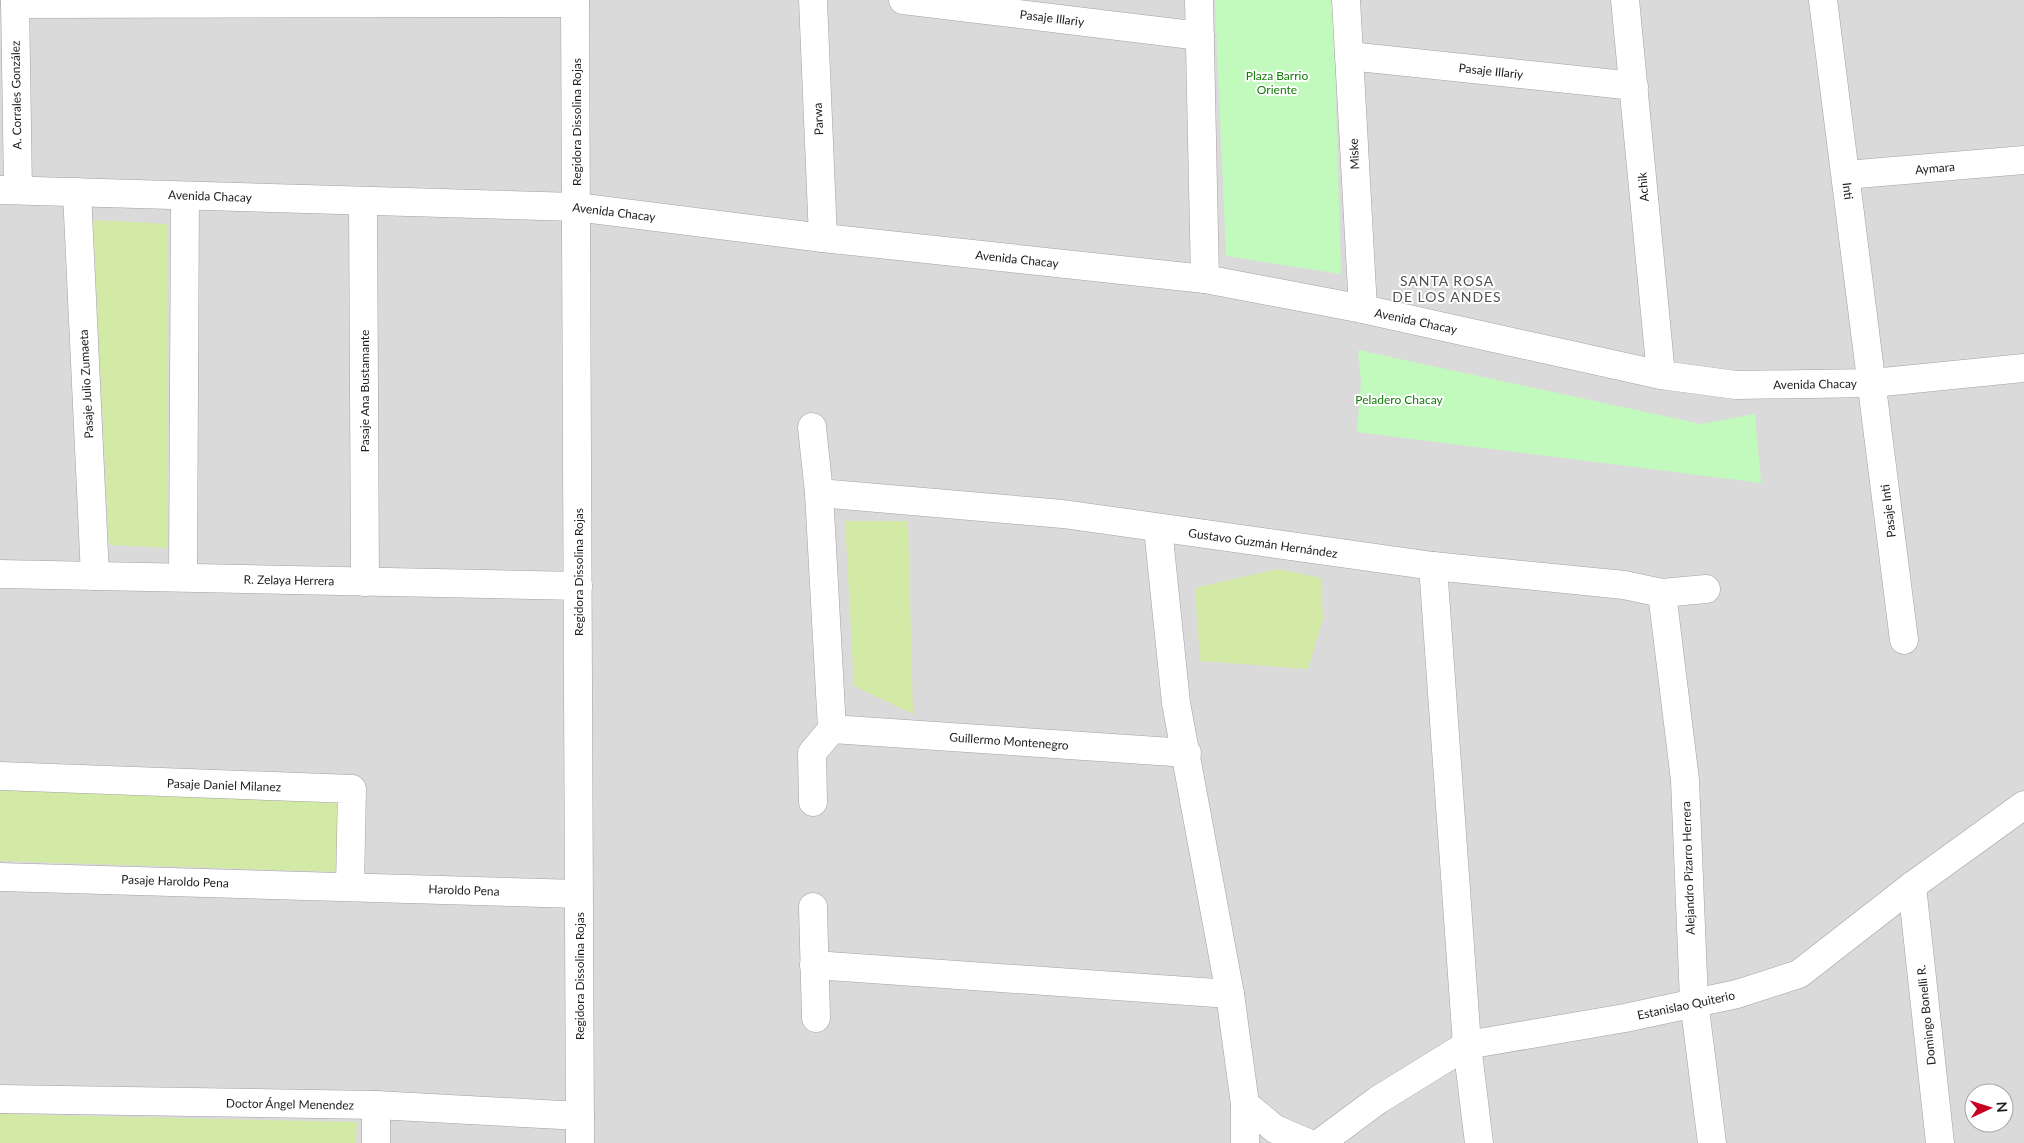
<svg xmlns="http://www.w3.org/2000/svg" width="2024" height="1143" viewBox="0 0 2024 1143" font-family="Lato,sans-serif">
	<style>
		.residential { fill: #dbdada; fill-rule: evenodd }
		.grass { fill: #d3eaa6 }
		.park { fill: #c2fabd }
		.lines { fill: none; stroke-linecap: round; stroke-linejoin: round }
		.street-casing { stroke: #a1a1a1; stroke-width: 29 }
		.street { stroke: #fff; stroke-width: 28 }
		.labels { text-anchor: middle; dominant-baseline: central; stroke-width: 4; stroke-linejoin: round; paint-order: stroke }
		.street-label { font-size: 12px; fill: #1d1d1d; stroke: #fff }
		.park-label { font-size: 12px; fill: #127c09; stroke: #fff }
		.neighbourhood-label { font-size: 14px; letter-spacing: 1px; fill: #505050; stroke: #fff }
	</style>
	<rect width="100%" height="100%" fill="#eee8e2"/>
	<path class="residential" d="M 0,0 L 2024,0 L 2024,1143 L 0,1143 ZM 1974,1093 L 2004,1093 L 2004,1123 L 1974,1123 Z"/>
	<g class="grass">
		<polygon points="93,220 168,224 168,548 109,545"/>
		<polygon points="845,521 908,521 913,714 854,686"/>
		<polygon points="1278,569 1321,578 1323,619 1308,669 1200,661 1195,588"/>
		<polygon points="0,787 342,794 340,872 0,861"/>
		<polygon points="0,1114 357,1122 356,1143 0,1143"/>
	</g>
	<g class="park">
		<polygon points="1215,0 1333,0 1341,274 1226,256"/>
		<polygon points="1358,350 1701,424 1755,414 1761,483 1357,432 1361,381"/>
	</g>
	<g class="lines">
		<defs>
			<g id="street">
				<polyline points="15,0 18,190"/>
				<polyline points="575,0 580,1143"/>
				<polyline points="813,0 823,238"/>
				<polyline points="903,0 1200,36"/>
				<polyline points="1199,0 1205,279"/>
				<polyline points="1346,0 1363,309"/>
				<polyline points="1625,0 1661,375"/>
				<polyline points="1823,0 1904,640"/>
				<polyline points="15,4 575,3"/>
				<polyline points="1349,56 1634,86"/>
				<polyline points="1846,175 2024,160"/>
				<polyline points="0,190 576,207 823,238 1205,279 1363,309 1661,375 1736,385 1873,383 2024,368"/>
				<polyline points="77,192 95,576"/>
				<polyline points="363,201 365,582"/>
				<polyline points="812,427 819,493 832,729 812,753 813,802"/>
				<polyline points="819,493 1063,514 1433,566 1624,585 1662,593 1706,589"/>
				<polyline points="1158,528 1176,703 1230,994 1245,1104 1245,1143"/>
				<polyline points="1433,566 1467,1045 1479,1143"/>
				<polyline points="0,574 578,586"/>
				<polyline points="183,577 185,196"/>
				<polyline points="1662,593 1685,780 1694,1001 1712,1143"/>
				<polyline points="832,729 1187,753"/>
				<polyline points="0,776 352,789 350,886"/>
				<polyline points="0,877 578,894"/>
				<polyline points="1912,886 1940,1143"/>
				<polyline points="813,907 816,1018"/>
				<polyline points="814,965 1230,994"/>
				<polyline points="0,1099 376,1105 580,1116"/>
				<polyline points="1245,1104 1275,1129 1308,1143"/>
				<polyline points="376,1143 376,1105"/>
				<polyline points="1320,1143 1378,1100 1467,1045 1625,1018 1737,994 1799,974 1912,886 2024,805"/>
			</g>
		</defs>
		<use href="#street" class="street-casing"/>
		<use href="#street" class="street"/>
	</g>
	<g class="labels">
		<g class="street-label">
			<text transform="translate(1052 18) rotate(7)">Pasaje Illariy</text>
			<text transform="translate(1491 71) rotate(6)">Pasaje Illariy</text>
			<text transform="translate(16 95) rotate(-91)">A. Corrales González</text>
			<text transform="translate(818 119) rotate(-93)">Parwa</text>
			<text transform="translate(576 122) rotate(-90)">Regidora Dissolina Rojas</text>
			<text transform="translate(1354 154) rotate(-93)">Miske</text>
			<text transform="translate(1935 168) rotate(-5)">Aymara</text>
			<text transform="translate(1643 187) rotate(-95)">Achik</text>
			<text transform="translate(1848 191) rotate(83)">Inti</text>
			<text transform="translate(210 196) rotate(2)">Avenida Chacay</text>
			<text transform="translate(614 212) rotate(7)">Avenida Chacay</text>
			<text transform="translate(1017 259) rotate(6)">Avenida Chacay</text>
			<text transform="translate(1416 321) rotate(12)">Avenida Chacay</text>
			<text transform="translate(86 384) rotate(-93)">Pasaje Julio Zumaeta</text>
			<text transform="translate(1815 384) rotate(-1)">Avenida Chacay</text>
			<text transform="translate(364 391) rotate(-90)">Pasaje Ana Bustamante</text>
			<text transform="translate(1888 511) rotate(-97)">Pasaje Inti</text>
			<text transform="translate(1263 543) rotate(8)">Gustavo Guzmán Hernández</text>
			<text transform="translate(578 572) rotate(-90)">Regidora Dissolina Rojas</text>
			<text transform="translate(289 580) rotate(1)">R. Zelaya Herrera</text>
			<text transform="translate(1009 741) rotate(4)">Guillermo Montenegro</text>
			<text transform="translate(224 785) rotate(2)">Pasaje Daniel Milanez</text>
			<text transform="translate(1688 868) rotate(-92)">Alejandro Pizarro Herrera</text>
			<text transform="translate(175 881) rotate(2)">Pasaje Haroldo Pena</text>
			<text transform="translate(464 890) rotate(2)">Haroldo Pena</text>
			<text transform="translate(579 976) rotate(-90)">Regidora Dissolina Rojas</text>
			<text transform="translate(1686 1005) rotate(-12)">Estanislao Quiterio</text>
			<text transform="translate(1926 1015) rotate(-96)">Domingo Bonelli R.</text>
			<text transform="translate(290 1104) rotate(1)">Doctor Ángel Menendez</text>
		</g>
		<g class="park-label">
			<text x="1277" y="75">Plaza Barrio<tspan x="1277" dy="14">Oriente</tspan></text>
			<text x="1399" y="399">Peladero Chacay</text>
		</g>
		<g class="neighbourhood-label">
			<text x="1447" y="280">SANTA ROSA<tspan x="1447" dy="16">DE LOS ANDES</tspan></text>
		</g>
	</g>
	<g transform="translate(1989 1108) rotate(86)"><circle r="24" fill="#ffffff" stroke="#a5a5a5"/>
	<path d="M0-4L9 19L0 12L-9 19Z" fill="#c90021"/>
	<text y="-8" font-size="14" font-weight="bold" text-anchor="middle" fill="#1d1d1d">N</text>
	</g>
</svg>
